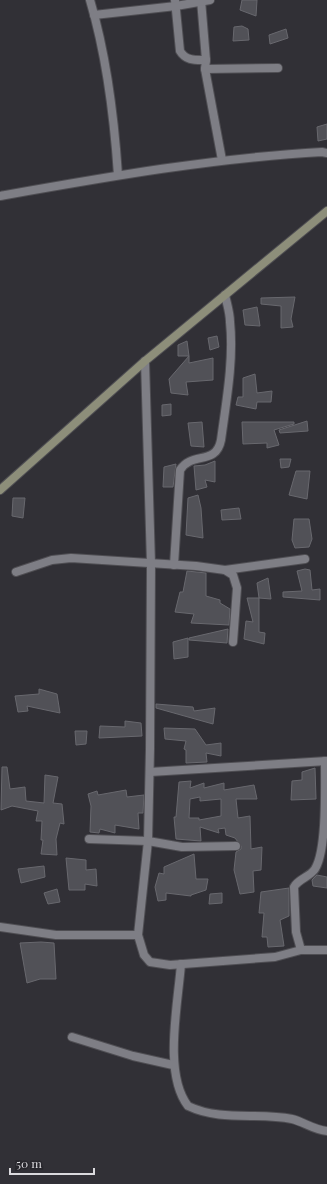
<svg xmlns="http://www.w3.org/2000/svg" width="327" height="1184" viewBox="0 0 327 1184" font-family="'Playfair Display',serif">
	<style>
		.building { fill: #515157; stroke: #68686e; fill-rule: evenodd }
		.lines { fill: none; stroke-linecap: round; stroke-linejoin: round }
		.minor-casing { stroke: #4f4e53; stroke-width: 10 }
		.secondary-casing { stroke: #4f4e53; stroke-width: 10 }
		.minor { stroke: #7e7e85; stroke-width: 8 }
		.secondary { stroke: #8d8e7a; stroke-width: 8 }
	</style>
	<rect width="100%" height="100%" fill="#313036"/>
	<g class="building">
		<polygon points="242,0 257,0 256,16 240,10"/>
		<polygon points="242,26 248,29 249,40 233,41 234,27"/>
		<polygon points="286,29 288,38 270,44 269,35"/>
		<polygon points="327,124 327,139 318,141 317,127"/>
		<polygon points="295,297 291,319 293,327 281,328 281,306 261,304 261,298"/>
		<polygon points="257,307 260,326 245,325 243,310"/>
		<polygon points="217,336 219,347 210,350 208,338"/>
		<polygon points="187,341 189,356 178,356 178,345"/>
		<polygon points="189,356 189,363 213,358 213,380 186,382 188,395 171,393 169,379"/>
		<polygon points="255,374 257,393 272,391 271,402 257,402 256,409 236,405 238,397 243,397 243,378"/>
		<polygon points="171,404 171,415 162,416 162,405"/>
		<polygon points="307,421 308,431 280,433 279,430"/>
		<polygon points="202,422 204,447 191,446 188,423"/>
		<polygon points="242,422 294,422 294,424 274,430 279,445 267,448 267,443 243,444"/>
		<polygon points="280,459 291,459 289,467 281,468"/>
		<polygon points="215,461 215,482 205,480 207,487 196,490 194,466 205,465"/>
		<polygon points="176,464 173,487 163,487 164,467"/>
		<polygon points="296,471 310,471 307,499 289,495"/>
		<polygon points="198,495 201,508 203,538 186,535 188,498"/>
		<polygon points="13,498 25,498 23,518 12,516"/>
		<polygon points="239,508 241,519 222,520 221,510"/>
		<polygon points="294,519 309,519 312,539 309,547 295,548 292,540"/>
		<polygon points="305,569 310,570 312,590 320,589 320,600 283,597 283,592 302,591 297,571"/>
		<polygon points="187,571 206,573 206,596 220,600 220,603 230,609 229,625 191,623 194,614 175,612 180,592 183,592"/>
		<polygon points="268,578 271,599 259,598 257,583"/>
		<polygon points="247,598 259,598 259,632 265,633 264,644 244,639 246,621 253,622"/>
		<polygon points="228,629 227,643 189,640 189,638"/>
		<polygon points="188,638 188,657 174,659 173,642"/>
		<polygon points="39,689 57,694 60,713 27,706 28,711 18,712 15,696 39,694"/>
		<polygon points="156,704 193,707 194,711 215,708 213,724 156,708"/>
		<polygon points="125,721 141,723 142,736 99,738 100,726 125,727"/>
		<polygon points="164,728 195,729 206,745 221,743 221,756 206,753 207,762 186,763 186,750 184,749 186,741 165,739"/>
		<polygon points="75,731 87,731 86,744 76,745"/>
		<polygon points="2,767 7,767 10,789 25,787 26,801 44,803 45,775 58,777 53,803 62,804 64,824 60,823 56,839 57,855 41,854 43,840 41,840 42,821 36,821 38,811 12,806 1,810"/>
		<polygon points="315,768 316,799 291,800 292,781 302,780 302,772"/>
		<path d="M 191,781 L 190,788 L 204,783 L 204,788 L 224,783 L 224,790 L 254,785 L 257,799 L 236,799 L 238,818 L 250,816 L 251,849 L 262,847 L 261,870 L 253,871 L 254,892 L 240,894 L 234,870 L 236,852 L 241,849 L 241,846 L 235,838 L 226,835 L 225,828 L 218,829 L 219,833 L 200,827 L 201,841 L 176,839 L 174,817 L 176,817 L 179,782 ZM 200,797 L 200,801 L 221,799 L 221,816 L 199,820 L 199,818 L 189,818 L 190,799 Z"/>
		<polygon points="126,790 127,797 144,795 143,813 138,813 139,829 115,825 115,833 100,829 99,833 90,832 91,806 88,794 97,791 98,795"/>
		<polygon points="194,854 196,879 208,879 206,890 191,895 191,896 166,893 166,900 158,901 155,887 159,873 164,874 164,867"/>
		<polygon points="66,858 86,860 86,870 96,869 97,886 85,884 85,890 69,890"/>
		<polygon points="44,866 45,877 21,883 18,869"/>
		<polygon points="317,875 327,877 327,888 313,886 312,880"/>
		<polygon points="289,888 289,916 280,920 284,946 268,947 267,937 262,937 264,913 259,913 261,892"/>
		<polygon points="57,889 60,902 48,904 44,893"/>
		<polygon points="222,893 222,903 209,904 210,894"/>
		<polygon points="41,942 54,943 56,979 40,979 27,983 20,943"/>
	</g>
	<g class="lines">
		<defs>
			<g id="minor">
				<path d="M 90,0 C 107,57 114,115 118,175"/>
				<path d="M 175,0 L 180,51 C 186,61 195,60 206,60 L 205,69 L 222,160"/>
				<polyline points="201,0 206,60"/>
				<polyline points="94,15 176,6 210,0"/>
				<polyline points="205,69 278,68"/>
				<path d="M 0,196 C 107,177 213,158 322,152 L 327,153"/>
				<polyline points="145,361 151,564 150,749 148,841 138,935 144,955 150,962 170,965 275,957 301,950 327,950"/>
				<path d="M 174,565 L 180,470 C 192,451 216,466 221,440 C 226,403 234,360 230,322 C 230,313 227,304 225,295"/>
				<polyline points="225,570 305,559"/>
				<polyline points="16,572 52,560 71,558 196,566 225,570 233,575 237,588 233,642"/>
				<polyline points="150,772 327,761"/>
				<polyline points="89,839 148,841 182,847 236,846"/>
				<polyline points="0,927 56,935 138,935"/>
				<path d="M 301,950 L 296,932 L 294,887 C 298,879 310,877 315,869 C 327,850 325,786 325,761"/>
				<path d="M 181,964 C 178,1004 163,1074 188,1106 C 222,1122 257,1112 292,1119 C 304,1122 314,1130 327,1131"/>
				<polyline points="72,1037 133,1056 173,1065"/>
			</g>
			<polyline id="secondary" points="0,490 145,361 327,211"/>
		</defs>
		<use href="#minor" class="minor-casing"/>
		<use href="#secondary" class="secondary-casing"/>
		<use href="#minor" class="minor"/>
		<use href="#secondary" class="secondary"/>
	</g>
	<path d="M10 1168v6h84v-6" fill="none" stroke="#dbdade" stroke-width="2"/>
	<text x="16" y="1168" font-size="12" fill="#dbdade" stroke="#27262c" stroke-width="3" paint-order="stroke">50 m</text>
</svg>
